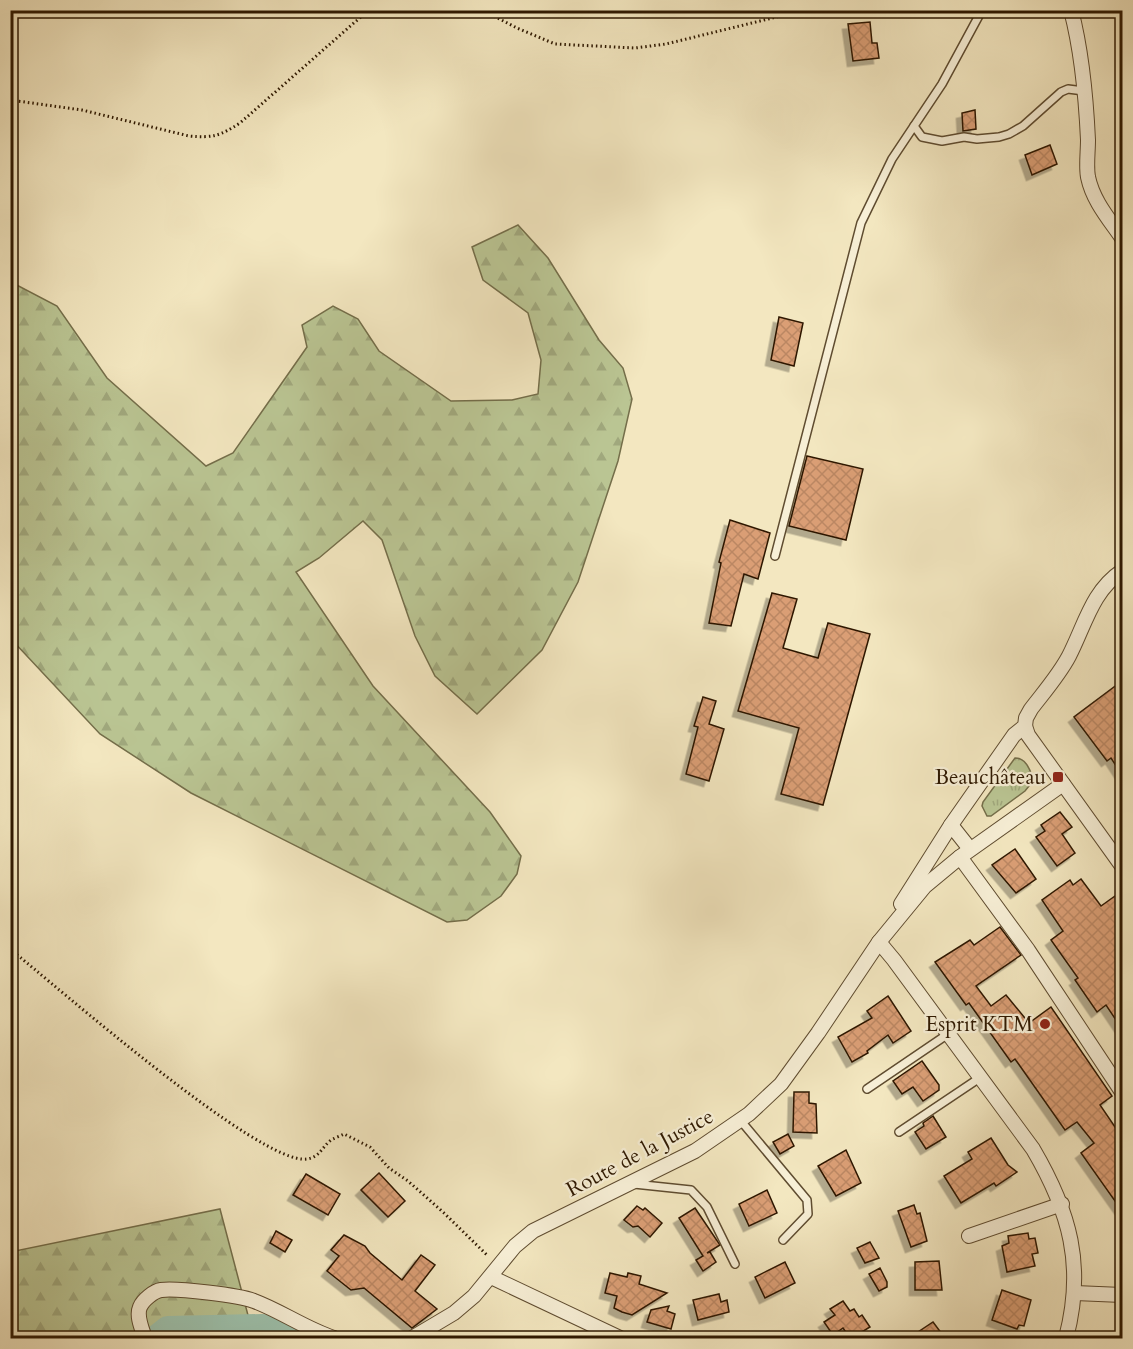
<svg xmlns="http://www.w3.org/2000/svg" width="1133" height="1349" viewBox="0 0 1133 1349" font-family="Cardo,serif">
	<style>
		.grass { fill: url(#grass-tufts); stroke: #746e4a; stroke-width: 1.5 }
		.forest { fill: url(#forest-firs); stroke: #746e4a; stroke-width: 1.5 }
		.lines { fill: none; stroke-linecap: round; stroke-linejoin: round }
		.river { stroke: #9dc1ac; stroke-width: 28 }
		.building { fill: url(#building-cross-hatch); stroke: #2e1800; stroke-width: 1.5; filter: url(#shadow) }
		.service-casing { stroke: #5f4c30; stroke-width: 10 }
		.minor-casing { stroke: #5f4c30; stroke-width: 16 }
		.path { stroke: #2e1800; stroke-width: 3; stroke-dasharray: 1.5 3; stroke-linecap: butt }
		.service { stroke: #f7efd6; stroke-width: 7 }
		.minor { stroke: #f7efd6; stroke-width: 14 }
		.poi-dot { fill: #8f2418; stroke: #f7efd6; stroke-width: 2 }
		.labels { text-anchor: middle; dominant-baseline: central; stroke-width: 4.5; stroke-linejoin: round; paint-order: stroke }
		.poi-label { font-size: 21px; fill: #2e1800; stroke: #f7efd6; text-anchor: end }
		.street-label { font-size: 21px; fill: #2e1800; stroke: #f7efd6 }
	</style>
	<defs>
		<pattern id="grass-tufts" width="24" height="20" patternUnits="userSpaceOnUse" patternTransform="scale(1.5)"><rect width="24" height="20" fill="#bac593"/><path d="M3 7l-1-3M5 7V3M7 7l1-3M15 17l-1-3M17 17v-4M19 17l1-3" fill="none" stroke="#a0a87d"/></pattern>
		<pattern id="forest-firs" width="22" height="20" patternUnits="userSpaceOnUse" patternTransform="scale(1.5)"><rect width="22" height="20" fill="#bac593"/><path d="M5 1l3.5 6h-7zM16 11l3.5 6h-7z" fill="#a0a87d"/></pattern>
		<pattern id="building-cross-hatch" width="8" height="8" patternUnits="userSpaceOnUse" patternTransform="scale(1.5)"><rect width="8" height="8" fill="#da9e75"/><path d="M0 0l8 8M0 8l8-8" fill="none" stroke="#bb8763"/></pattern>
		<filter id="shadow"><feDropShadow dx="-5.5" dy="5.5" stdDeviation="0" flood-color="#0004"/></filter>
	</defs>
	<rect width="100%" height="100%" fill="#f3e7c0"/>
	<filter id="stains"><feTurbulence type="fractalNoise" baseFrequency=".00333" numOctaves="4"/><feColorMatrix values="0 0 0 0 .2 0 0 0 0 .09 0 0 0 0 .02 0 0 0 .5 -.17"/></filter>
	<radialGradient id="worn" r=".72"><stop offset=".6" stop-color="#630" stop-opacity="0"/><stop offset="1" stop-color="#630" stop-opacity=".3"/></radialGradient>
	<path class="grass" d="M 1015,758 C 1027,758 1031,771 1033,781 L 1025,791 L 991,816 L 987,816 L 982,806 L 983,802 Z"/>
	<g class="forest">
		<polygon points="518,225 548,258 599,340 623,368 632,399 618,461 578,582 542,650 477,714 435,676 415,636 382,540 363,521 319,558 296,572 373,686 490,812 521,856 517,874 501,896 467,920 447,922 191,793 100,734 11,639 11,282 57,306 107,378 206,466 233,453 307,347 302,325 333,306 358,319 379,351 451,401 512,400 538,394 541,360 528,313 483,280 472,247"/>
		<polygon points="220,1209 254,1338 11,1338 10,1252"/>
	</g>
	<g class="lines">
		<polyline class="river" points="158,1338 168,1330 262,1328 287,1338"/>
	</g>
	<g class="building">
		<polygon points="870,22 872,43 877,43 879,58 853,61 848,24"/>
		<polygon points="975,110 976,129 963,131 962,113"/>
		<polygon points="1050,145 1057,164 1032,175 1025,155"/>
		<polygon points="779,317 803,323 794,366 771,360"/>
		<polygon points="807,456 863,469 846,540 789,526"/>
		<polygon points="730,520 770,533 758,579 744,574 731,626 709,623 721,563 719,562"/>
		<polygon points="772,593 797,599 783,648 818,658 828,623 870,634 823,805 781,794 799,728 738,711"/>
		<polygon points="1122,681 1122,775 1111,758 1107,761 1074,717"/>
		<polygon points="703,697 716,701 709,724 724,729 709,781 686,774 698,727 694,726"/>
		<polygon points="1060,812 1072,827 1062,834 1075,853 1057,866 1036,837 1045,831 1041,825"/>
		<polygon points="1015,849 1036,879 1016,893 992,865"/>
		<polygon points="1081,879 1101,906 1115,896 1122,907 1122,1029 1106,1005 1097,1012 1075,980 1078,978 1051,940 1063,931 1042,900 1070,880 1073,885"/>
		<polygon points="1000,927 1021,955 976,986 991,1006 1006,995 1029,1023 1051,1007 1112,1096 1100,1105 1115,1127 1122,1122 1122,1211 1081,1153 1094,1143 1077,1122 1065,1130 1015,1059 1011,1062 969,1003 966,1005 935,962 970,940 974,945"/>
		<polygon points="888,996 911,1031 893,1043 888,1035 867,1051 868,1053 852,1062 838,1037 872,1018 867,1011"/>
		<polygon points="922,1061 939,1085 939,1090 923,1101 913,1087 902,1094 893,1081"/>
		<polygon points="794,1092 809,1092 809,1103 816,1104 817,1133 793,1132"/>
		<polygon points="933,1116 946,1137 926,1149 915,1132 924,1126 923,1123"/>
		<polygon points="788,1134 794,1146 780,1154 773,1142"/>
		<polygon points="991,1138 1008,1165 1017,1172 996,1186 994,1183 961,1203 944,1176 972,1159 968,1152"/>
		<polygon points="846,1150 861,1183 836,1196 818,1166"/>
		<polygon points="379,1173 405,1201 388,1217 361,1190"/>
		<polygon points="306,1174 340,1194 328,1215 293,1195"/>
		<polygon points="767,1190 777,1213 749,1226 739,1204"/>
		<polygon points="914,1205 917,1214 920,1213 927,1241 911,1247 898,1211"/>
		<polygon points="637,1206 643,1210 645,1208 662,1223 650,1237 638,1226 633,1227 624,1220"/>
		<polygon points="695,1208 720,1245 707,1253 710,1252 716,1262 703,1271 696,1260 703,1256 679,1218"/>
		<polygon points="276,1231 292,1240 285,1252 270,1243"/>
		<polygon points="1028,1233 1029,1239 1035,1238 1038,1253 1032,1254 1035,1266 1007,1272 1002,1246 1009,1243 1008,1236"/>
		<polygon points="344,1235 365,1246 370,1253 402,1280 421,1255 435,1265 415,1291 437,1309 412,1328 364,1288 351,1290 327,1271 339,1256 331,1250"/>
		<polygon points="870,1242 879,1258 865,1263 857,1248"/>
		<polygon points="939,1261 942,1290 915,1290 915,1262"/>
		<polygon points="785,1262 795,1283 765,1298 755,1277"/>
		<polygon points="880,1268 887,1282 887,1287 879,1291 869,1274"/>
		<polygon points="610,1273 627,1277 628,1273 641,1276 639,1284 667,1293 632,1315 622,1312 614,1308 617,1296 605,1293"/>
		<polygon points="1002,1290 1031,1300 1024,1326 1019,1325 1017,1329 992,1320"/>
		<polygon points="719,1294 721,1302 727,1300 729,1312 698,1320 693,1300"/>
		<polygon points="843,1301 850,1311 854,1309 859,1317 862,1315 870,1327 852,1338 850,1338 843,1328 833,1335 824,1322 835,1315 830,1309"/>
		<polygon points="669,1306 667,1311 675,1314 671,1329 647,1322 651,1310"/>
		<polygon points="933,1322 945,1338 909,1338"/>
	</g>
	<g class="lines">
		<defs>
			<g id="service">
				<polyline points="982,10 942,84 914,126 922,137 942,141 964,137 977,139 999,137 1009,134 1023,126 1061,92 1068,89 1084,91"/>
				<polyline points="775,556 861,223 892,159 914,126"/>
				<polyline points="867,1089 948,1034"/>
				<polyline points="741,1121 807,1200 808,1214 783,1240"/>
				<polyline points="899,1132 981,1077"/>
				<polyline points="634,1184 691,1190 707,1207 735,1264"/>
			</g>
			<g id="minor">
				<path d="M 1071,10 C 1082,52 1086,97 1088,140 C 1088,152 1086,166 1088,177 C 1093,201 1109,219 1122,238"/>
				<polyline points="1025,726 1028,735 1122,866"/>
				<polyline points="951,825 970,849"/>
				<polyline points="960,857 1028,950 1122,1092"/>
				<path d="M 901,904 L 951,825 L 1014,735 L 1025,726 L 1026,718 L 1031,709 C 1044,692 1059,675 1069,656 C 1085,625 1092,591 1122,571"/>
				<path d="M 879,942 L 894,960 L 1033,1149 C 1070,1212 1085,1266 1066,1338"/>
				<polyline points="969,1236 1062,1204"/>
				<polyline points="491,1277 620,1338"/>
				<polyline points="1075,1293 1122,1295"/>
				<path d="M 145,1338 C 142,1329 136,1316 140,1307 C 143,1300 154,1291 161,1290 C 177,1288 239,1295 254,1301 C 281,1311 306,1329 334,1338"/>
				<polyline points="412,1338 454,1313 474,1296 515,1246 533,1231 695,1151 749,1114 781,1084 818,1033 879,942 925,886 960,857 1063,784"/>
			</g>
		</defs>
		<use href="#service" class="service-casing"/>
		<use href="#minor" class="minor-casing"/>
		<g class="path">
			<polyline points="482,10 517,28 555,44 635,48 666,44 805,10"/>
			<path d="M 10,100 L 82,110 L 189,136 C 213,138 220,136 240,123 L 363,15 L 372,10"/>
			<path d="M 10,949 C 55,985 261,1166 307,1159 C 320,1157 322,1147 331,1140 C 335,1138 340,1136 344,1134 L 370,1147 L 389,1168 L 408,1181 L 444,1213 L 488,1256"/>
		</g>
		<use href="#service" class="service"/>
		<use href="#minor" class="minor"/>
	</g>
	<g class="poi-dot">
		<rect x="1052" y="771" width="12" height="12" rx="3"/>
		<circle cx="1045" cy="1024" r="6"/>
	</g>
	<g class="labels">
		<g class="poi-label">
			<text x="1046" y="777">Beauchâteau</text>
			<text x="1033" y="1024">Esprit KTM</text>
		</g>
		<g class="street-label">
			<text transform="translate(640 1153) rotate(-28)">Route de la Justice</text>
		</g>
	</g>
	<rect width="1133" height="1349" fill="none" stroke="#f3e7c0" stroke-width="36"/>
	<rect x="12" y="12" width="1109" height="1325" fill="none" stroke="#2e1800" stroke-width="3"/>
	<rect x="18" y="18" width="1097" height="1313" fill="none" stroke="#2e1800" stroke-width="1.5"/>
	<rect width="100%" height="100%" filter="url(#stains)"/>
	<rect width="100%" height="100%" fill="url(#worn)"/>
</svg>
